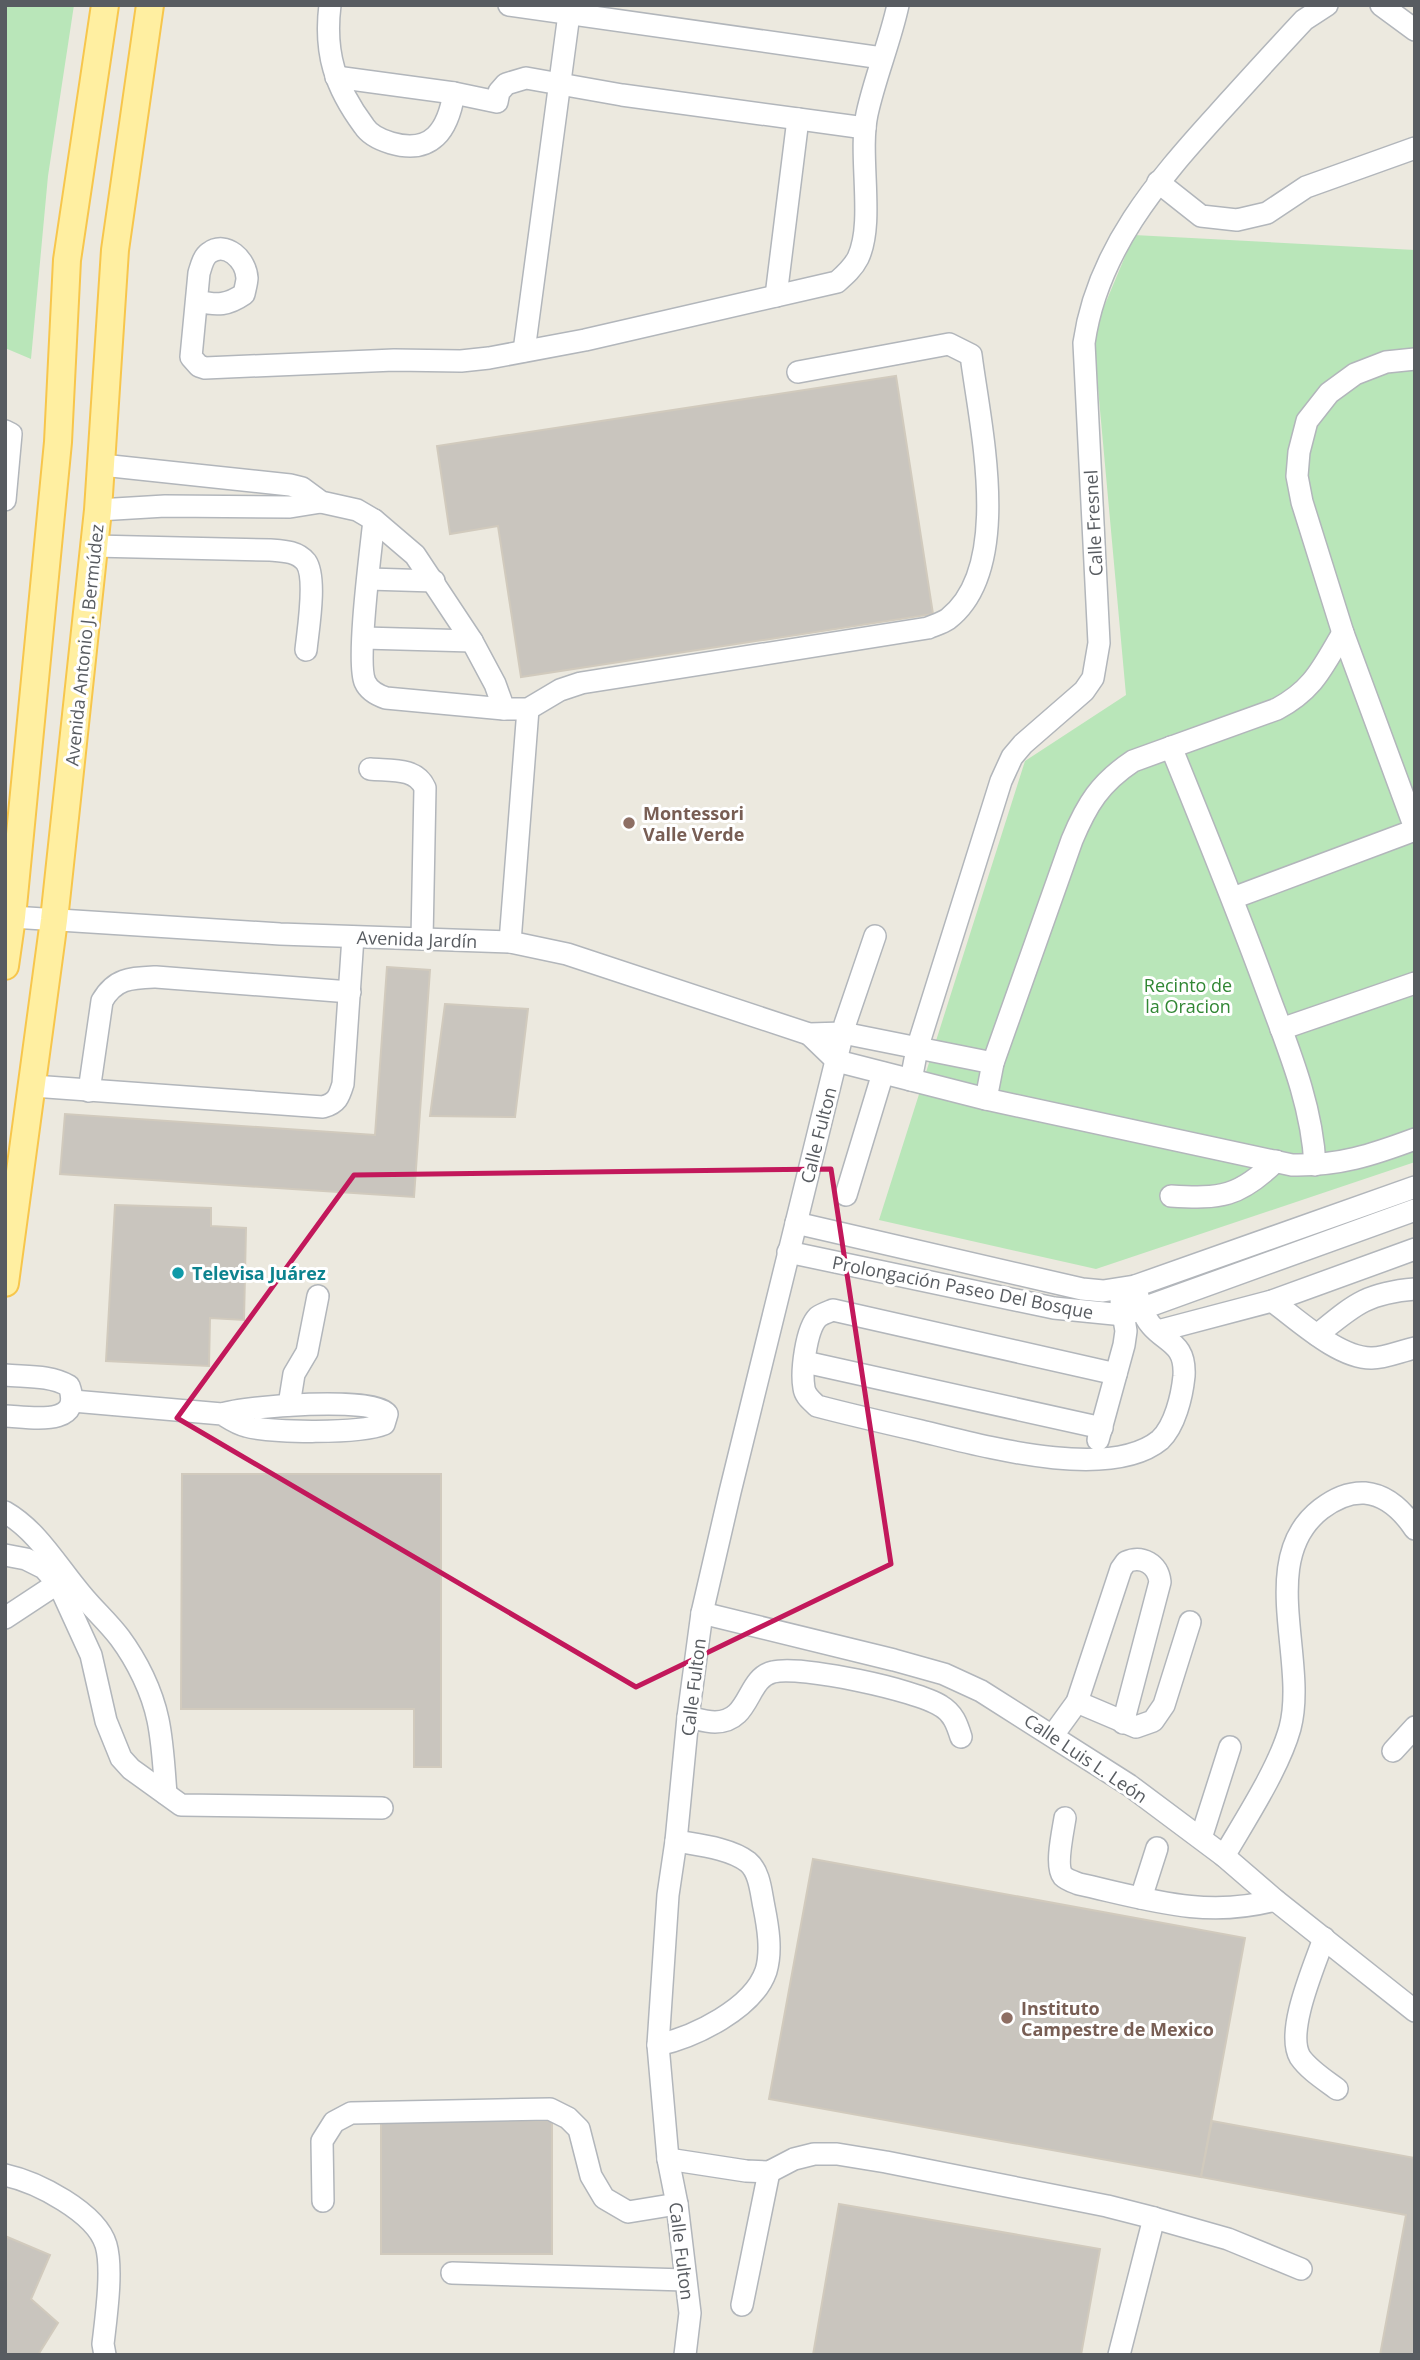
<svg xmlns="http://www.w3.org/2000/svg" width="1420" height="2360" viewBox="0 0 1420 2360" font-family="'Open Sans',sans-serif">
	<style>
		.green { fill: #b9e6b9 }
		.building { fill: #c9c5be; stroke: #d1cabd; stroke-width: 2 }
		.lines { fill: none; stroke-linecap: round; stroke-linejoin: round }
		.minor-casing { stroke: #b2b6bb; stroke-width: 24 }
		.major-casing { stroke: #f7c64c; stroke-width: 30 }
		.minor { stroke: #fff; stroke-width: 21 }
		.major { stroke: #ffefa1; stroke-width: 26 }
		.marked { fill: none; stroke: #c2185b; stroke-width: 5; stroke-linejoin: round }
		.education-dot { fill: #8d6e63; stroke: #fff; stroke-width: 2.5 }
		.culture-dot { fill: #0f9aa8; stroke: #fff; stroke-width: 2.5 }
		.labels { text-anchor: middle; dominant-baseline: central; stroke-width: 6; stroke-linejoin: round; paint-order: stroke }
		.street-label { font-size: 18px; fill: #585c61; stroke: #fff }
		.education-label { font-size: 18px; font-weight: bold; fill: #785e54; stroke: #fff; text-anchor: start }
		.park-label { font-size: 18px; fill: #318734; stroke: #fff }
		.culture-label { font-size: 18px; font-weight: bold; fill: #0d838f; stroke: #fff; text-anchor: start }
	</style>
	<rect width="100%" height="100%" fill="#ece9df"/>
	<g class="green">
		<polygon points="5,5 74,5 48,176 31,359 5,348"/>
		<polygon points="1134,235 1415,250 1415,1162 1096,1269 879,1220 1025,761 1126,695 1093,333"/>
	</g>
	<g class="building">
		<polygon points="896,376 933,614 521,677 498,526 450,534 437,446"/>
		<polygon points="387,967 430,970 414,1197 60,1174 65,1114 375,1135"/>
		<polygon points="445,1004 528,1009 515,1117 430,1116"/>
		<polygon points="115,1205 211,1208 211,1226 246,1228 244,1320 210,1318 209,1366 106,1361"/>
		<polygon points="182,1474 441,1474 441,1767 414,1767 414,1709 181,1709"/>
		<polygon points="813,1859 1245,1938 1201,2177 769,2099"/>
		<rect x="381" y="2121" width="171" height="133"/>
		<polygon points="1212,2121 1415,2158 1415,2355 1380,2355 1406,2215 1201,2177"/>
		<polygon points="839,2204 1100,2249 1081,2355 813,2355"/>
		<polygon points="5,2236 50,2255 31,2299 58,2323 38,2355 5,2355"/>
	</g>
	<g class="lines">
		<defs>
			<g id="minor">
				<path d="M 330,5 C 324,53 335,87 364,126 C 369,134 381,140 391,143 C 432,155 448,130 454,93"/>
				<polyline points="509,5 882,58"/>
				<polyline points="1381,5 1415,30"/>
				<polyline points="336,77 454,93 497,102 499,92 506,84 526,78 622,95 865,128"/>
				<polyline points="1158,182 1201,216 1237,220 1267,213 1306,187 1415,148"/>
				<polyline points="776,296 798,119"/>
				<path d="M 199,301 C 217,306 228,305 244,294 C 245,289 247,282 247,278 C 246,260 226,240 209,253 C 203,257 201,267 199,273 L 191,357 L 199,366 L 205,368 L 394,360 L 461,361 L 489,358 L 585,340 L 837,282 C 845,275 853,268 858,258 C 875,222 858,156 867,114 C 875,77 890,42 898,5"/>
				<polyline points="524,351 569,14"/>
				<polyline points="1415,359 1386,362 1355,374 1329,393 1307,421 1299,452 1297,476 1302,502 1343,633 1415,828"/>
				<polyline points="5,431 11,434 5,500"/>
				<path d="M 102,465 L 290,485 L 302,488 L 321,502 L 357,510 L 374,520 L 415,555 L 472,641 L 495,684 L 504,709 L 528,709 L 560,690 L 581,683 L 928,628 C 935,625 942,623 948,619 C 1014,568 980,426 971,355 L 949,344 L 798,372"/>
				<polyline points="98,510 165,506 290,507 321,502"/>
				<path d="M 374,520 C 371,549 356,662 365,682 C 369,691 377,695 386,698 L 504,709"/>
				<path d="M 94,546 L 270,550 C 283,551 297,551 306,562 C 317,578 308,630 306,650"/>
				<polyline points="369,579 434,581"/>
				<polyline points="364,638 472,641"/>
				<path d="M 1171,747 C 1204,828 1237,909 1267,991 C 1288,1048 1312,1104 1315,1165"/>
				<path d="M 370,769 C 390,771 416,767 425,788 L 422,939"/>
				<polyline points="1233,898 1415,830"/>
				<polyline points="12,917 280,934 510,942 567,954 809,1034 843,1033 993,1063"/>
				<polyline points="510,942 528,709"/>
				<polyline points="1281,1029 1415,983"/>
				<path d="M 809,1034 L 837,1061 L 986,1099 L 1292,1165 C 1339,1166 1372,1155 1415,1139"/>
				<path d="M 911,1080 L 917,1049 L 1001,781 L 1012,757 L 1023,744 L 1084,691 L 1093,678 L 1099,643 L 1084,343 C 1097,251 1157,181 1217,115 C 1246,83 1275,51 1304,20 L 1327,5"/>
				<path d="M 33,1086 L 323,1107 C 337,1103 339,1097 343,1084 L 353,937"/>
				<path d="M 89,1091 L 102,1001 C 115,978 131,978 156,977 L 350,992"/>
				<path d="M 986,1099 L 993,1063 L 1072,840 C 1087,804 1100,783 1133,761 L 1277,709 C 1314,689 1322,668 1343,633"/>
				<polyline points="846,1195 883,1073"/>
				<path d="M 1171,1196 C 1221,1199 1239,1197 1276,1161"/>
				<polyline points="796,1223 1082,1289 1103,1291 1135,1286 1415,1187"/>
				<polyline points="788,1252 1054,1308 1124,1315 1415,1210"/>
				<path d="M 1272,1301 C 1297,1319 1339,1359 1372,1358 C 1385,1358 1401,1351 1415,1348"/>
				<polyline points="1158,1331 1272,1301 1415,1249"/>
				<path d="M 1317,1335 C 1354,1305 1366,1293 1415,1289"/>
				<polyline points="805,1362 1102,1428"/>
				<path d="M 1116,1374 L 833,1310 C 828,1312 822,1314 818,1317 C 806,1329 801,1372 804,1388 C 805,1396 811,1400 817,1406 C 851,1415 886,1423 921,1431 C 979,1445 1109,1482 1160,1440 C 1175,1426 1182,1396 1184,1376 C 1186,1343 1166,1343 1151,1325 C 1142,1315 1139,1299 1135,1286"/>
				<path d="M 5,1375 C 27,1377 50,1375 69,1386 C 84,1428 30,1417 5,1416"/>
				<path d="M 73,1401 L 222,1414 C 230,1419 237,1424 246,1426 C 272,1433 360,1434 384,1424 L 387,1414 C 376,1396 245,1406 222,1414"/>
				<polyline points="289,1405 294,1374 307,1352 318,1296"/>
				<polyline points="1098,1440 1124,1345 1126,1331 1121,1301"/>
				<path d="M 5,1512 C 38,1531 57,1566 81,1594 C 93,1609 108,1622 120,1638 C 137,1661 152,1691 158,1720 C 163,1744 164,1770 166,1794"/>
				<polyline points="5,1555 26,1559 44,1568 59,1585 91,1655 106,1721 121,1758 131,1769 181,1805 382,1808"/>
				<polyline points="702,1613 894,1660 944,1674 981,1691 1129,1785 1224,1856 1275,1900 1415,2011"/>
				<polyline points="5,1618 49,1589 71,1583"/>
				<polyline points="1077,1702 1136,1727 1153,1721 1164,1705 1190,1622"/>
				<path d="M 688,1717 C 697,1719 706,1722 715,1722 C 751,1722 746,1678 773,1672 C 800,1665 917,1690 941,1706 C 953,1713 957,1724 961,1737"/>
				<path d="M 1053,1735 L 1077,1702 L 1121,1569 L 1126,1562 C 1142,1555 1158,1564 1160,1582 L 1123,1723"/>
				<polyline points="1393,1751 1415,1727"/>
				<path d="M 1065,1818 C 1063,1831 1055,1866 1063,1876 C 1067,1880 1074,1882 1079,1884 C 1147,1899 1205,1919 1275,1900"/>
				<polyline points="1201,1838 1230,1747"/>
				<path d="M 1224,1856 C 1245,1820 1279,1768 1290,1728 C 1308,1660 1256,1559 1321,1509 C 1334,1499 1348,1492 1365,1493 C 1387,1495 1403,1511 1415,1529"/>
				<polyline points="1141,1898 1157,1848"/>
				<path d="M 1324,1938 C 1315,1965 1285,2031 1300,2057 C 1309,2070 1325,2080 1337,2089"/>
				<path d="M 658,2045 C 694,2037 753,2009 766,1971 C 772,1951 768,1927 764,1907 C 761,1893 760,1872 748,1862 C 730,1848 698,1845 676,1841"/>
				<polyline points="668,2159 746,2171 769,2172 794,2159 814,2154 837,2154 886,2162 1107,2206 1154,2218 1228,2239 1301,2269"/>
				<path d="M 5,2175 C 37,2182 96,2212 106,2245 C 113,2269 106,2318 103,2344 L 105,2355"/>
				<polyline points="323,2201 322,2141 334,2122 351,2113 550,2109 568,2118 579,2129 591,2176 604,2198 628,2212 677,2204"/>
				<polyline points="452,2273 685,2280"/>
				<polyline points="742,2305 769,2172"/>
				<polyline points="685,2355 690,2313 677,2204 668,2159 658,2045 668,1895 676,1841 688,1717 702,1613 730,1492 845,1024 875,936"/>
				<polyline points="1119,2355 1154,2218"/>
			</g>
			<g id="major">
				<polyline points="5,966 12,917 58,442 67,260 105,5"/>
				<polyline points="5,1283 54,920 98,510 115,250 150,5"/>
			</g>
		</defs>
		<use href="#minor" class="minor-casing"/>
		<use href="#major" class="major-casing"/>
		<use href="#minor" class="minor"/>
		<use href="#major" class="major"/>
	</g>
	<path class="marked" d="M 831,1169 L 891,1564 L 636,1687 L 177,1418 L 354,1175 Z"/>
	<g class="education-dot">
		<circle cx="629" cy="823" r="7"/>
		<circle cx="1007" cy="2018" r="7"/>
	</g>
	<circle class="culture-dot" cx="178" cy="1273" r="7"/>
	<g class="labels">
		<g class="street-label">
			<text transform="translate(1093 523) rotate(-93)">Calle Fresnel</text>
			<text transform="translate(84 645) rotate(-84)">Avenida Antonio J. Bermúdez</text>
			<text transform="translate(417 939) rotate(2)">Avenida Jardín</text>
			<text transform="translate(818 1135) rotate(-76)">Calle Fulton</text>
			<text transform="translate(963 1287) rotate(11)">Prolongación Paseo Del Bosque</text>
			<text transform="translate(693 1687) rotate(-83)">Calle Fulton</text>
			<text transform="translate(1086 1758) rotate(34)">Calle Luis L. León</text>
			<text transform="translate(682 2251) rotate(83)">Calle Fulton</text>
		</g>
		<g class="education-label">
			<text x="643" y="813">Montessori<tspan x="643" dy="21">Valle Verde</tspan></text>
			<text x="1021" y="2008">Instituto<tspan x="1021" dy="21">Campestre de Mexico</tspan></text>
		</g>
		<g class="park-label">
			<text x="1188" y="985">Recinto de<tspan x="1188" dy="21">la Oracion</tspan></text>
		</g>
		<g class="culture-label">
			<text x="192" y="1273">Televisa Juárez</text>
		</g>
	</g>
	<rect width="1420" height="2360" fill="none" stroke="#585c61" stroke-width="14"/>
</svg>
